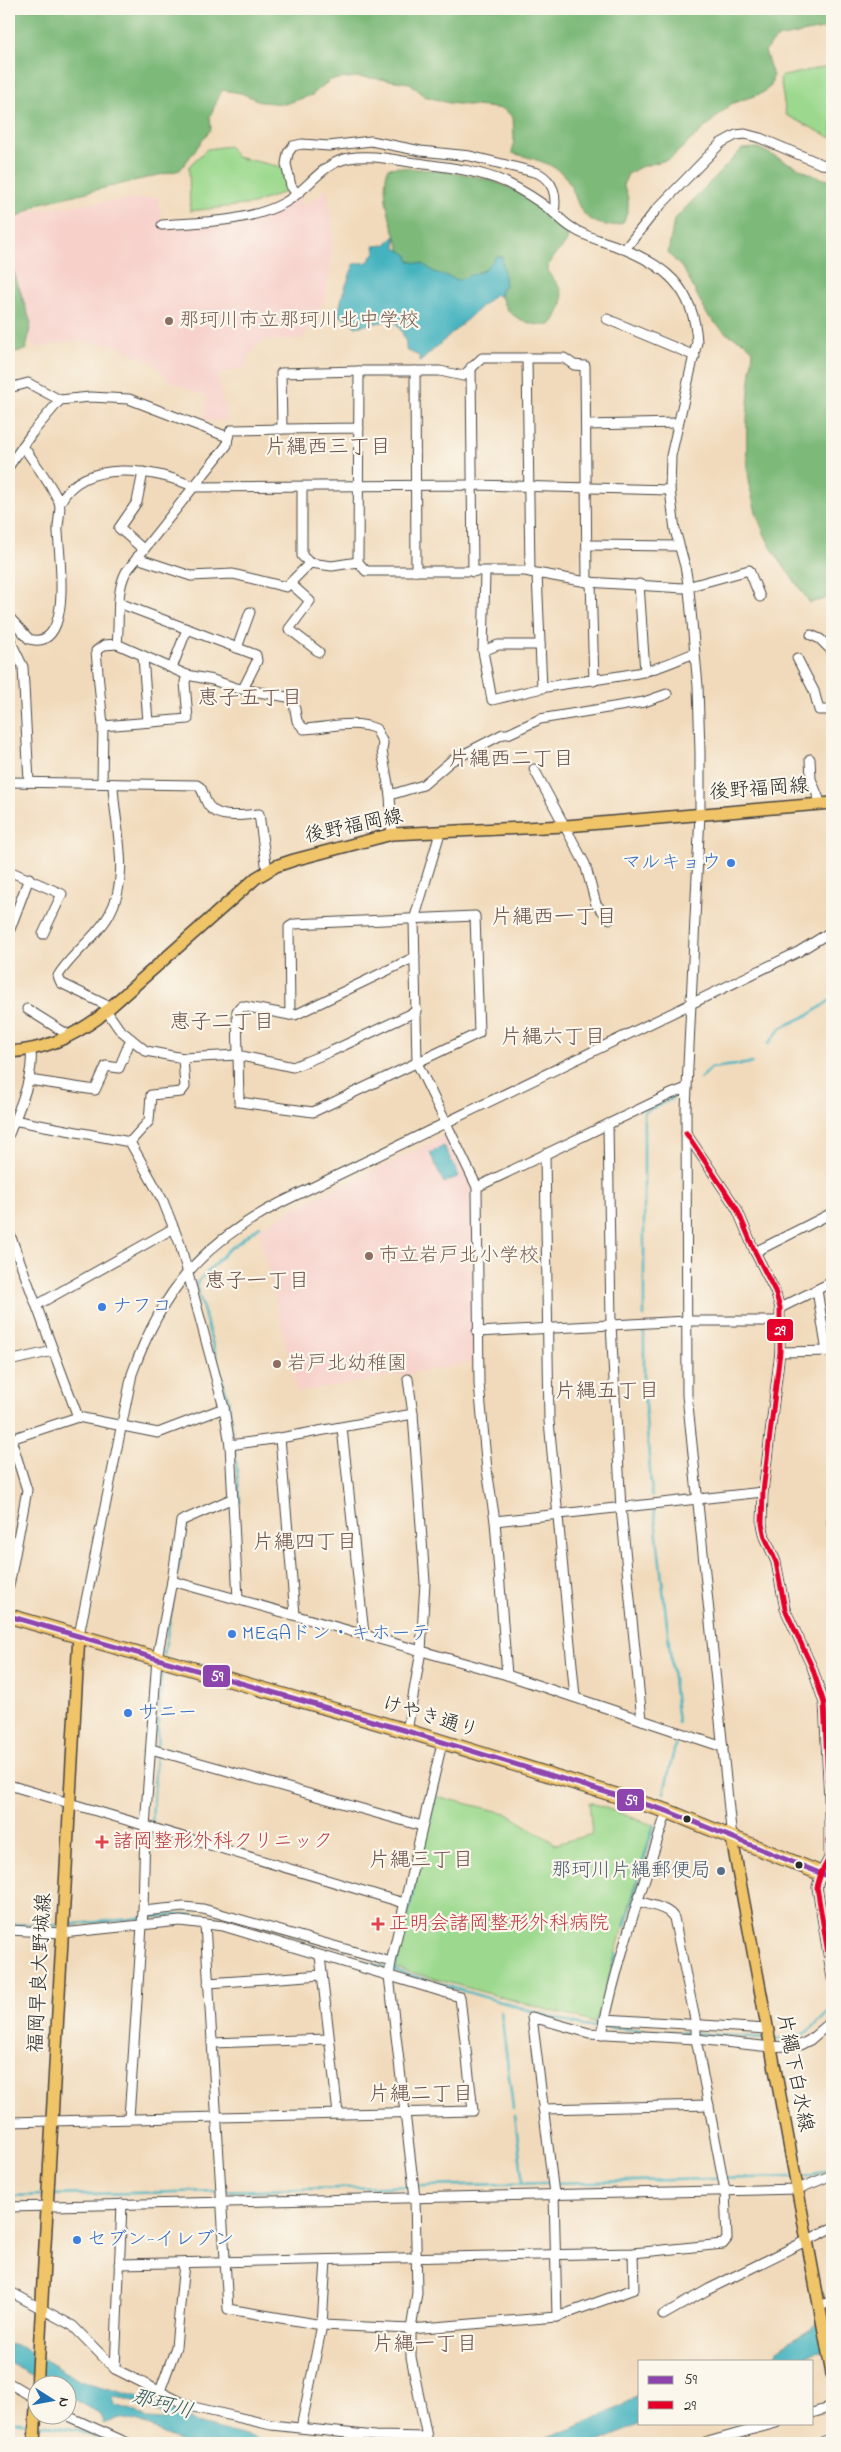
<svg xmlns="http://www.w3.org/2000/svg" width="841" height="2452" viewBox="0 0 841 2452" font-family="'Indie Flower','Klee One',sans-serif">
	<style>
		.built { fill: #f7d0ca }
		.green { fill: #9cd98e; stroke: #64825c }
		.forest { fill: #7db979; stroke: #547252 }
		.water { fill: #44b3bf; stroke: #386f75; fill-rule: evenodd }
		.lines { fill: none; stroke-linecap: round; stroke-linejoin: round }
		.stream { stroke: #44b3bf; stroke-width: 2.5 }
		.minor-casing { stroke: #494541; stroke-width: 11 }
		.major-casing { stroke: #494541; stroke-width: 14 }
		.highway-casing { stroke: #494541; stroke-width: 16 }
		.minor { stroke: #fff; stroke-width: 9 }
		.major { stroke: #f0c469; stroke-width: 11 }
		.highway { stroke: #f0c469; stroke-width: 14 }
		.bus-1-casing { stroke: #fbf7ec; stroke-width: 9 }
		.bus-2-casing { stroke: #fbf7ec; stroke-width: 9 }
		.bus-1 { stroke: #8e44ad; stroke-width: 5 }
		.bus-2 { stroke: #e4002b; stroke-width: 5 }
		.education-dot { fill: #8d6e63; stroke: #fbf7ec; stroke-width: 2 }
		.shop-dot { fill: #3f7fe0; stroke: #fbf7ec; stroke-width: 2 }
		.bus-dot { fill: #2b2b2b; stroke: #fbf7ec; stroke-width: 2 }
		.health-dot { fill: #e0444e; stroke: #fbf7ec; stroke-width: 2 }
		.service-dot { fill: #5c6f8a; stroke: #fbf7ec; stroke-width: 2 }
		.labels { text-anchor: middle; dominant-baseline: central; stroke-width: 4.5; stroke-linejoin: round; paint-order: stroke }
		.education-label { font-size: 20px; fill: #785e54; stroke: #fbf7ec; text-anchor: start }
		.street-label { font-size: 20px; fill: #2b2b2b; stroke: #fbf7ec }
		.shop-label { font-size: 20px; fill: #366cbe; stroke: #fbf7ec; text-anchor: start }
		.health-label { font-size: 20px; fill: #be3a42; stroke: #fbf7ec; text-anchor: start }
		.service-label { font-size: 20px; fill: #4e5e75; stroke: #fbf7ec; text-anchor: end }
		.neighbourhood-label { font-size: 21px; fill: #6e534c; stroke: #fbf7ec }
		.water-label { font-size: 21px; font-style: italic; fill: #345b5f; stroke: #fbf7ec }
		.line-badge { stroke: #fbf7ec; stroke-width: 2 }
		.badge-label { font-size: 14px; text-anchor: middle; font-weight: bold; fill: #fff }
	</style>
	<rect width="100%" height="100%" fill="#fbf7ec"/>
	<filter id="ink" filterUnits="userSpaceOnUse"><feTurbulence type="fractalNoise" baseFrequency=".02" numOctaves="2"/><feDisplacementMap in="SourceGraphic" scale="10" xChannelSelector="R" yChannelSelector="G"/><feConvolveMatrix kernelMatrix="1 2 1 2 8 2 1 2 1" color-interpolation-filters="sRGB"/></filter>
	<filter id="wash" filterUnits="userSpaceOnUse"><feTurbulence type="fractalNoise" baseFrequency=".0096" numOctaves="4" result="noise"/><feDisplacementMap in="SourceGraphic" scale="20" xChannelSelector="R" yChannelSelector="G"/><feGaussianBlur stdDeviation="1.12" result="paint"/><feColorMatrix in="noise" values="0 0 0 0 0 0 0 0 0 0 0 0 0 0 0 0 0 1.4 0 .05"/><feComposite in="paint" operator="in"/></filter>
	<g filter="url(#wash)">
		<rect width="100%" height="100%" fill="#f1dabb"/>
		<g class="built">
			<polygon points="327,188 333,233 330,273 324,302 303,339 261,341 249,356 246,367 217,375 228,421 204,420 207,397 170,381 152,362 138,357 119,345 68,341 40,348 31,342 9,282 9,217 19,213 91,203 158,197 163,227 261,215 297,197 305,206"/>
			<polygon points="446,1136 472,1187 472,1363 297,1392 259,1229 293,1209"/>
		</g>
		<g class="green">
			<polygon points="832,65 832,138 786,115 780,77"/>
			<polygon points="229,146 236,157 282,167 290,190 253,204 190,211 189,166 207,149"/>
			<polygon points="435,1796 506,1813 556,1844 592,1834 589,1802 653,1825 595,2023 396,1968"/>
		</g>
		<g class="forest">
			<path d="M 9,9 L 832,9 L 832,27 L 777,38 L 765,51 L 773,76 L 771,86 L 762,93 L 731,104 L 670,159 L 640,167 L 628,174 L 623,185 C 630,198 630,209 623,223 C 607,229 589,223 580,208 C 575,199 573,187 567,179 C 556,163 530,158 512,153 L 514,140 L 513,117 L 503,109 L 449,103 L 424,96 L 410,83 L 373,78 L 357,77 L 330,80 L 312,95 L 285,104 L 262,102 L 241,93 L 222,90 L 210,116 L 211,129 L 180,170 L 41,203 L 9,222 Z"/>
			<path d="M 758,148 L 817,177 L 832,181 L 832,597 L 810,603 C 795,580 774,557 764,533 C 738,476 747,411 753,351 L 743,341 L 727,334 L 708,316 L 684,270 L 668,253 L 674,220 L 742,149 Z"/>
			<path d="M 397,167 C 459,173 503,172 552,217 C 558,223 569,228 568,237 C 566,250 548,255 548,269 C 548,274 552,277 555,281 C 568,296 562,312 550,325 C 532,327 507,318 502,299 C 499,289 500,277 499,267 L 470,284 L 446,282 L 404,260 C 394,230 379,199 388,168 Z"/>
			<polygon points="9,258 31,323 26,350 9,353"/>
		</g>
		<g class="water">
			<path d="M 395,236 L 396,248 L 408,255 L 409,261 L 423,264 L 434,272 L 459,280 L 484,270 L 497,256 L 502,257 L 505,286 L 501,290 L 500,297 L 495,294 L 420,362 L 419,356 L 406,350 C 407,339 400,326 392,320 L 355,327 L 351,321 L 338,315 L 343,293 L 354,264 L 368,262 L 375,252 L 374,246 L 385,245 Z"/>
			<polygon points="444,1146 459,1176 444,1183 430,1153"/>
			<polygon points="832,2311 832,2348 809,2354 800,2361 773,2361 777,2350 811,2329"/>
			<path d="M 9,2344 L 24,2348 L 70,2375 L 91,2384 L 147,2399 L 165,2408 L 182,2413 L 197,2423 L 271,2443 L 182,2443 L 140,2422 L 120,2418 L 104,2424 L 99,2413 L 68,2396 L 68,2384 L 49,2384 L 9,2363 ZM 117,2396 L 143,2404 L 165,2416 L 167,2420 L 147,2419 L 135,2411 L 115,2405 L 113,2398 Z"/>
			<path d="M 640,2395 L 640,2423 L 643,2423 L 596,2443 L 530,2443 C 569,2433 604,2414 640,2395 Z"/>
		</g>
		<g class="lines">
			<g class="stream">
				<polyline points="768,1044 781,1028 812,1013 832,999"/>
				<polyline points="700,1079 711,1068 752,1063"/>
				<polyline points="644,1316 644,1112 673,1098"/>
				<polyline points="644,1328 644,1392 652,1496"/>
				<polyline points="232,1433 228,1399 196,1284 227,1251 260,1226"/>
				<polyline points="234,1503 240,1502 235,1451"/>
				<polyline points="654,1509 678,1723"/>
				<polyline points="177,1574 188,1520"/>
				<polyline points="164,1655 174,1594"/>
				<polyline points="157,1747 162,1666"/>
				<polyline points="664,1793 677,1737"/>
				<polyline points="152,1825 156,1753"/>
				<polyline points="148,1885 151,1830"/>
				<polyline points="9,1924 58,1925"/>
				<polyline points="66,1925 185,1914 204,1916 388,1968"/>
				<polyline points="625,1927 654,1825"/>
				<polyline points="393,1970 582,2026 766,2038"/>
				<polyline points="395,1970 443,1762"/>
				<polyline points="501,2012 513,2108"/>
				<polyline points="596,2027 617,1954"/>
				<path d="M 772,2038 C 805,2040 809,2031 832,2009"/>
				<polyline points="515,2116 523,2184"/>
				<polyline points="797,2177 810,2176 832,2167"/>
				<polyline points="555,2183 792,2177"/>
				<polyline points="50,2195 550,2183"/>
				<polyline points="9,2196 45,2195"/>
				<polyline points="9,2421 32,2423"/>
				<polyline points="38,2424 78,2430 115,2443"/>
			</g>
		</g>
	</g>
	<g filter="url(#ink)">
		<g class="lines">
			<defs>
				<g id="minor">
					<path d="M 297,194 L 291,186 L 286,164 L 288,153 L 293,146 L 302,144 L 329,146 L 371,141 L 421,151 L 470,156 L 538,173 C 554,182 557,195 554,213"/>
					<path d="M 162,225 C 201,222 249,222 284,203 C 307,191 321,163 349,158 C 371,154 394,160 417,163 C 446,167 477,170 505,182 C 522,190 539,201 553,212 C 560,218 566,225 574,229 C 586,237 602,241 616,246 C 664,264 694,287 697,342 L 671,456 L 670,490 L 675,530 L 685,566 L 689,590 L 698,686 L 700,752 L 700,813 L 686,1109 L 687,1395 L 732,1839"/>
					<polyline points="625,249 656,210 721,143 736,135 745,134 760,138 821,164 832,165"/>
					<polyline points="607,319 695,356"/>
					<polyline points="527,358 530,572"/>
					<polyline points="471,367 473,572"/>
					<polyline points="359,371 440,371 463,376 482,358 564,358 574,365 585,366 587,582"/>
					<polyline points="415,371 416,571"/>
					<path d="M 9,388 L 28,383 L 60,400 L 90,397 L 129,399 L 228,437 L 227,445 L 126,572 C 115,593 120,620 117,644 L 104,645 L 96,651 L 103,726 L 102,783"/>
					<polyline points="586,425 678,423"/>
					<polyline points="359,428 282,429 281,373 359,371 358,562 366,571 525,571 587,582 683,588 749,570 760,597"/>
					<polyline points="228,437 231,430 282,429"/>
					<polyline points="9,466 32,433 60,400"/>
					<polyline points="302,487 302,556 310,563"/>
					<path d="M 60,503 C 82,457 157,469 194,487 L 473,485 L 670,490"/>
					<polyline points="587,545 679,546"/>
					<polyline points="143,549 119,528 137,502 143,472"/>
					<polyline points="138,556 143,560 191,576 233,574 286,587 310,563 332,566 358,562"/>
					<path d="M 537,574 L 542,688 C 575,681 609,679 642,672 C 660,668 677,660 694,653"/>
					<polyline points="591,582 594,681"/>
					<polyline points="291,584 310,601 289,629 319,652"/>
					<polyline points="639,584 645,672"/>
					<polyline points="119,603 256,655 257,661 243,689"/>
					<path d="M 9,617 L 29,639 C 74,652 59,554 58,532 C 57,523 62,509 59,502 C 50,482 35,464 23,446"/>
					<polyline points="811,635 820,639 832,651"/>
					<polyline points="9,638 23,667 29,782"/>
					<path d="M 117,644 L 187,675 L 213,680 L 236,688 L 293,698 L 297,721 L 304,729 C 328,728 353,719 376,729 L 383,743 L 382,751 L 390,795 L 392,834"/>
					<polyline points="540,645 498,645 483,651 492,700 542,688"/>
					<polyline points="237,648 250,612"/>
					<polyline points="483,651 485,572"/>
					<polyline points="143,657 148,722"/>
					<polyline points="797,658 814,691 819,710 832,710"/>
					<polyline points="172,668 187,629"/>
					<polyline points="103,726 188,719 185,682 187,675"/>
					<polyline points="810,759 811,779 821,804"/>
					<polyline points="534,769 585,864 596,904 610,919"/>
					<path d="M 9,782 L 197,785 C 203,788 203,795 206,801 C 214,821 242,815 259,814 L 267,871"/>
					<polyline points="390,795 423,785 451,761 503,734 508,734 540,719 644,702 667,694"/>
					<polyline points="440,833 414,920 417,1063 477,1187 479,1384 487,1470 495,1521 507,1675"/>
					<polyline points="9,871 62,894 43,934"/>
					<polygon points="475,916 479,1033 313,1112 239,1102 237,1011 242,1006 290,1015 289,927 294,924"/>
					<polyline points="9,932 29,878"/>
					<path d="M 110,1007 L 61,983 L 58,976 C 71,954 96,938 109,915 C 132,874 114,827 113,784"/>
					<polyline points="27,1009 70,1036"/>
					<polyline points="106,1010 119,1029 146,1051 183,1058 185,1087 181,1092 151,1095 149,1121 130,1142"/>
					<polyline points="290,1015 295,1015 415,957"/>
					<polyline points="183,1058 237,1055 293,1067 332,1051 417,1011"/>
					<polyline points="29,1080 95,1090 106,1066 119,1068 131,1039"/>
					<polyline points="13,1120 130,1142"/>
					<polyline points="608,1124 611,1324 621,1509 642,1720"/>
					<polyline points="686,1133 737,1209 755,1252 775,1291 780,1308 780,1352 763,1492 762,1524 765,1537 776,1562 785,1609 812,1667 824,1703 829,1799 829,1858 821,1873 817,1887 832,1978"/>
					<path d="M 9,1134 C 19,1109 34,1077 31,1050"/>
					<polyline points="545,1154 549,1421 575,1697"/>
					<polyline points="477,1187 671,1094 687,1088"/>
					<polyline points="9,1232 78,1417"/>
					<polyline points="755,1252 832,1213"/>
					<polyline points="817,1290 827,1352"/>
					<polyline points="37,1305 174,1228"/>
					<polyline points="780,1308 832,1282"/>
					<polyline points="477,1332 687,1321 780,1321"/>
					<polyline points="780,1352 832,1351"/>
					<polyline points="9,1361 53,1351"/>
					<polyline points="224,1408 230,1445 238,1599"/>
					<polyline points="342,1428 364,1634"/>
					<polyline points="280,1438 295,1615"/>
					<polyline points="11,1439 78,1417 158,1433 224,1408 180,1244 163,1201 130,1142"/>
					<polyline points="9,1440 11,1439 27,1490 9,1586"/>
					<polyline points="230,1445 280,1438 413,1414"/>
					<polyline points="832,1519 832,1525"/>
					<polyline points="495,1521 763,1492"/>
					<polyline points="172,1581 181,1521 231,1499"/>
					<path d="M 79,1635 L 132,1374 C 162,1290 202,1243 282,1202 L 798,952 L 832,931"/>
					<polyline points="407,1731 421,1651 425,1582 413,1414 408,1379"/>
					<polyline points="151,1749 422,1826"/>
					<polyline points="9,1785 404,1903"/>
					<polyline points="143,1911 184,1907 203,1909 391,1962"/>
					<polyline points="205,1924 228,2309 322,2325 411,2329 557,2317"/>
					<polyline points="9,1930 62,1933 180,1921 223,1926 460,1997 473,2111 9,2122"/>
					<polyline points="320,1956 338,2114"/>
					<polyline points="208,1983 322,1975"/>
					<polyline points="605,2019 767,2029"/>
					<path d="M 602,2034 C 617,1959 643,1885 667,1811"/>
					<polyline points="212,2043 328,2039"/>
					<polyline points="543,2109 709,2105"/>
					<polyline points="129,2118 143,1911 145,1827 157,1658 172,1581 507,1675 723,1747"/>
					<polyline points="9,2207 798,2189 832,2175"/>
					<polyline points="633,2253 634,2289 557,2317 554,2194 532,2017 589,2033 696,2039 771,2047 800,2045 810,2040 832,2021"/>
					<path d="M 119,2264 L 633,2253 L 723,2244 L 727,2239 L 725,2190 L 696,2039 L 696,2024 L 674,1918 C 668,1907 649,1905 638,1901"/>
					<polyline points="9,2291 73,2326 115,2369 189,2406 271,2425 375,2436 427,2437 411,2357 411,2329 417,2293 415,2198 389,1976 391,1962 442,1743"/>
					<polyline points="820,2306 832,2301"/>
					<polyline points="663,2315 709,2289 832,2228"/>
					<polyline points="115,2369 122,2204"/>
					<polyline points="9,2383 38,2400"/>
					<polyline points="160,2391 176,2347 184,2263"/>
					<polyline points="812,2413 832,2407"/>
					<polyline points="63,2414 128,2443"/>
					<polyline points="301,2428 322,2325 326,2260"/>
					<polyline points="704,2443 776,2423"/>
					<polyline points="822,2443 832,2439"/>
				</g>
				<g id="major">
					<path d="M 9,1052 C 43,1050 70,1038 98,1018 L 256,878 L 276,866 L 294,860 L 392,834 L 566,826 L 832,803"/>
					<polyline points="732,1839 832,2374"/>
					<polyline points="34,2443 79,1635"/>
				</g>
				<polyline id="highway" points="9,1616 407,1731 667,1811 832,1878"/>
			</defs>
			<use href="#minor" class="minor-casing"/>
			<use href="#major" class="major-casing"/>
			<use href="#highway" class="highway-casing"/>
			<use href="#minor" class="minor"/>
			<use href="#major" class="major"/>
			<use href="#highway" class="highway"/>
			<defs>
				<polyline id="bus-1" points="9,1616 407,1731 667,1811 832,1878"/>
				<polyline id="bus-2" points="686,1133 737,1209 755,1252 775,1291 780,1308 780,1352 763,1492 762,1524 765,1537 776,1562 785,1609 812,1667 824,1703 829,1799 829,1858 821,1873 817,1887 832,1978"/>
			</defs>
			<use href="#bus-1" class="bus-1-casing"/>
			<use href="#bus-2" class="bus-2-casing"/>
			<use href="#bus-1" class="bus-1"/>
			<use href="#bus-2" class="bus-2"/>
		</g>
	</g>
	<g class="education-dot">
		<circle cx="169" cy="321" r="5"/>
		<circle cx="369" cy="1256" r="5"/>
		<circle cx="277" cy="1364" r="5"/>
	</g>
	<g class="shop-dot">
		<circle cx="731" cy="863" r="5"/>
		<circle cx="102" cy="1307" r="5"/>
		<circle cx="232" cy="1634" r="5"/>
		<circle cx="128" cy="1713" r="5"/>
		<circle cx="77" cy="2240" r="5"/>
	</g>
	<g class="bus-dot">
		<circle cx="687" cy="1819" r="4.5"/>
		<circle cx="799" cy="1865" r="4.5"/>
	</g>
	<g class="health-dot">
		<path d="M99.5 1834.5h5v5h5v5h-5v5h-5v-5h-5v-5h5z"/>
		<path d="M375.5 1916.5h5v5h5v5h-5v5h-5v-5h-5v-5h5z"/>
	</g>
	<circle class="service-dot" cx="721" cy="1871" r="5"/>
	<g class="labels">
		<g class="education-label">
			<text x="179" y="321">那珂川市立那珂川北中学校</text>
			<text x="379" y="1256">市立岩戸北小学校</text>
			<text x="287" y="1364">岩戸北幼稚園</text>
		</g>
		<g class="street-label">
			<text transform="translate(759 790) rotate(-4)">後野福岡線</text>
			<text transform="translate(354 827) rotate(-12)">後野福岡線</text>
			<text transform="translate(430 1718) rotate(17)">けやき通り</text>
			<text transform="translate(41 1973) rotate(-87)">福岡早良大野城線</text>
			<text transform="translate(794 2073) rotate(79)">片繩下白水線</text>
		</g>
		<g class="shop-label">
			<text x="721" y="863" text-anchor="end">マルキョウ</text>
			<text x="112" y="1307">ナフコ</text>
			<text x="242" y="1634">MEGAドン・キホーテ</text>
			<text x="138" y="1713">サニー</text>
			<text x="87" y="2240">セブン-イレブン</text>
		</g>
		<g class="health-label">
			<text x="113" y="1842">諸岡整形外科クリニック</text>
			<text x="389" y="1924">正明会諸岡整形外科病院</text>
		</g>
		<g class="service-label">
			<text x="711" y="1871">那珂川片縄郵便局</text>
		</g>
		<g class="neighbourhood-label">
			<text x="328" y="448">片縄西三丁目</text>
			<text x="250" y="699">恵子五丁目</text>
			<text x="511" y="760">片縄西二丁目</text>
			<text x="554" y="918">片縄西一丁目</text>
			<text x="222" y="1023">恵子二丁目</text>
			<text x="553" y="1038">片縄六丁目</text>
			<text x="257" y="1282">恵子一丁目</text>
			<text x="607" y="1392">片縄五丁目</text>
			<text x="305" y="1543">片縄四丁目</text>
			<text x="421" y="1861">片縄三丁目</text>
			<text x="421" y="2095">片縄二丁目</text>
			<text x="425" y="2345">片縄一丁目</text>
		</g>
		<g class="water-label">
			<text transform="translate(162 2405) rotate(15)">那珂川</text>
		</g>
	</g>
	<g class="line-badge">
		<rect x="766" y="1318" width="28" height="24" rx="5" fill="#e4002b"/>
		<rect x="202" y="1664" width="29" height="24" rx="5" fill="#8e44ad"/>
		<rect x="616" y="1788" width="29" height="24" rx="5" fill="#8e44ad"/>
	</g>
	<g class="badge-label">
		<text x="780" y="1335">29</text>
		<text x="217" y="1681">59</text>
		<text x="631" y="1805">59</text>
	</g>
	<rect width="841" height="2452" fill="none" stroke="#fbf7ec" stroke-width="30"/>
	<rect x="638" y="2360" width="175" height="65" fill="#fbf7ec" stroke="#a8a59f"/>
	<rect x="648" y="2376" width="25" height="8" fill="#8e44ad" stroke="#a8a59f"/>
	<text x="684" y="2384" font-size="15" fill="#2b2b2b">59</text>
	<rect x="648" y="2401" width="25" height="8" fill="#e4002b" stroke="#a8a59f"/>
	<text x="684" y="2410" font-size="15" fill="#2b2b2b">29</text>
	<g transform="translate(52 2400) rotate(101)"><circle r="24" fill="#fbf7ec" stroke="#a8a59f"/>
	<path d="M0-4L9 19L0 12L-9 19Z" fill="#1f6fb2"/>
	<text y="-8" font-size="14" font-weight="bold" text-anchor="middle" fill="#2b2b2b">N</text>
	</g>
</svg>
